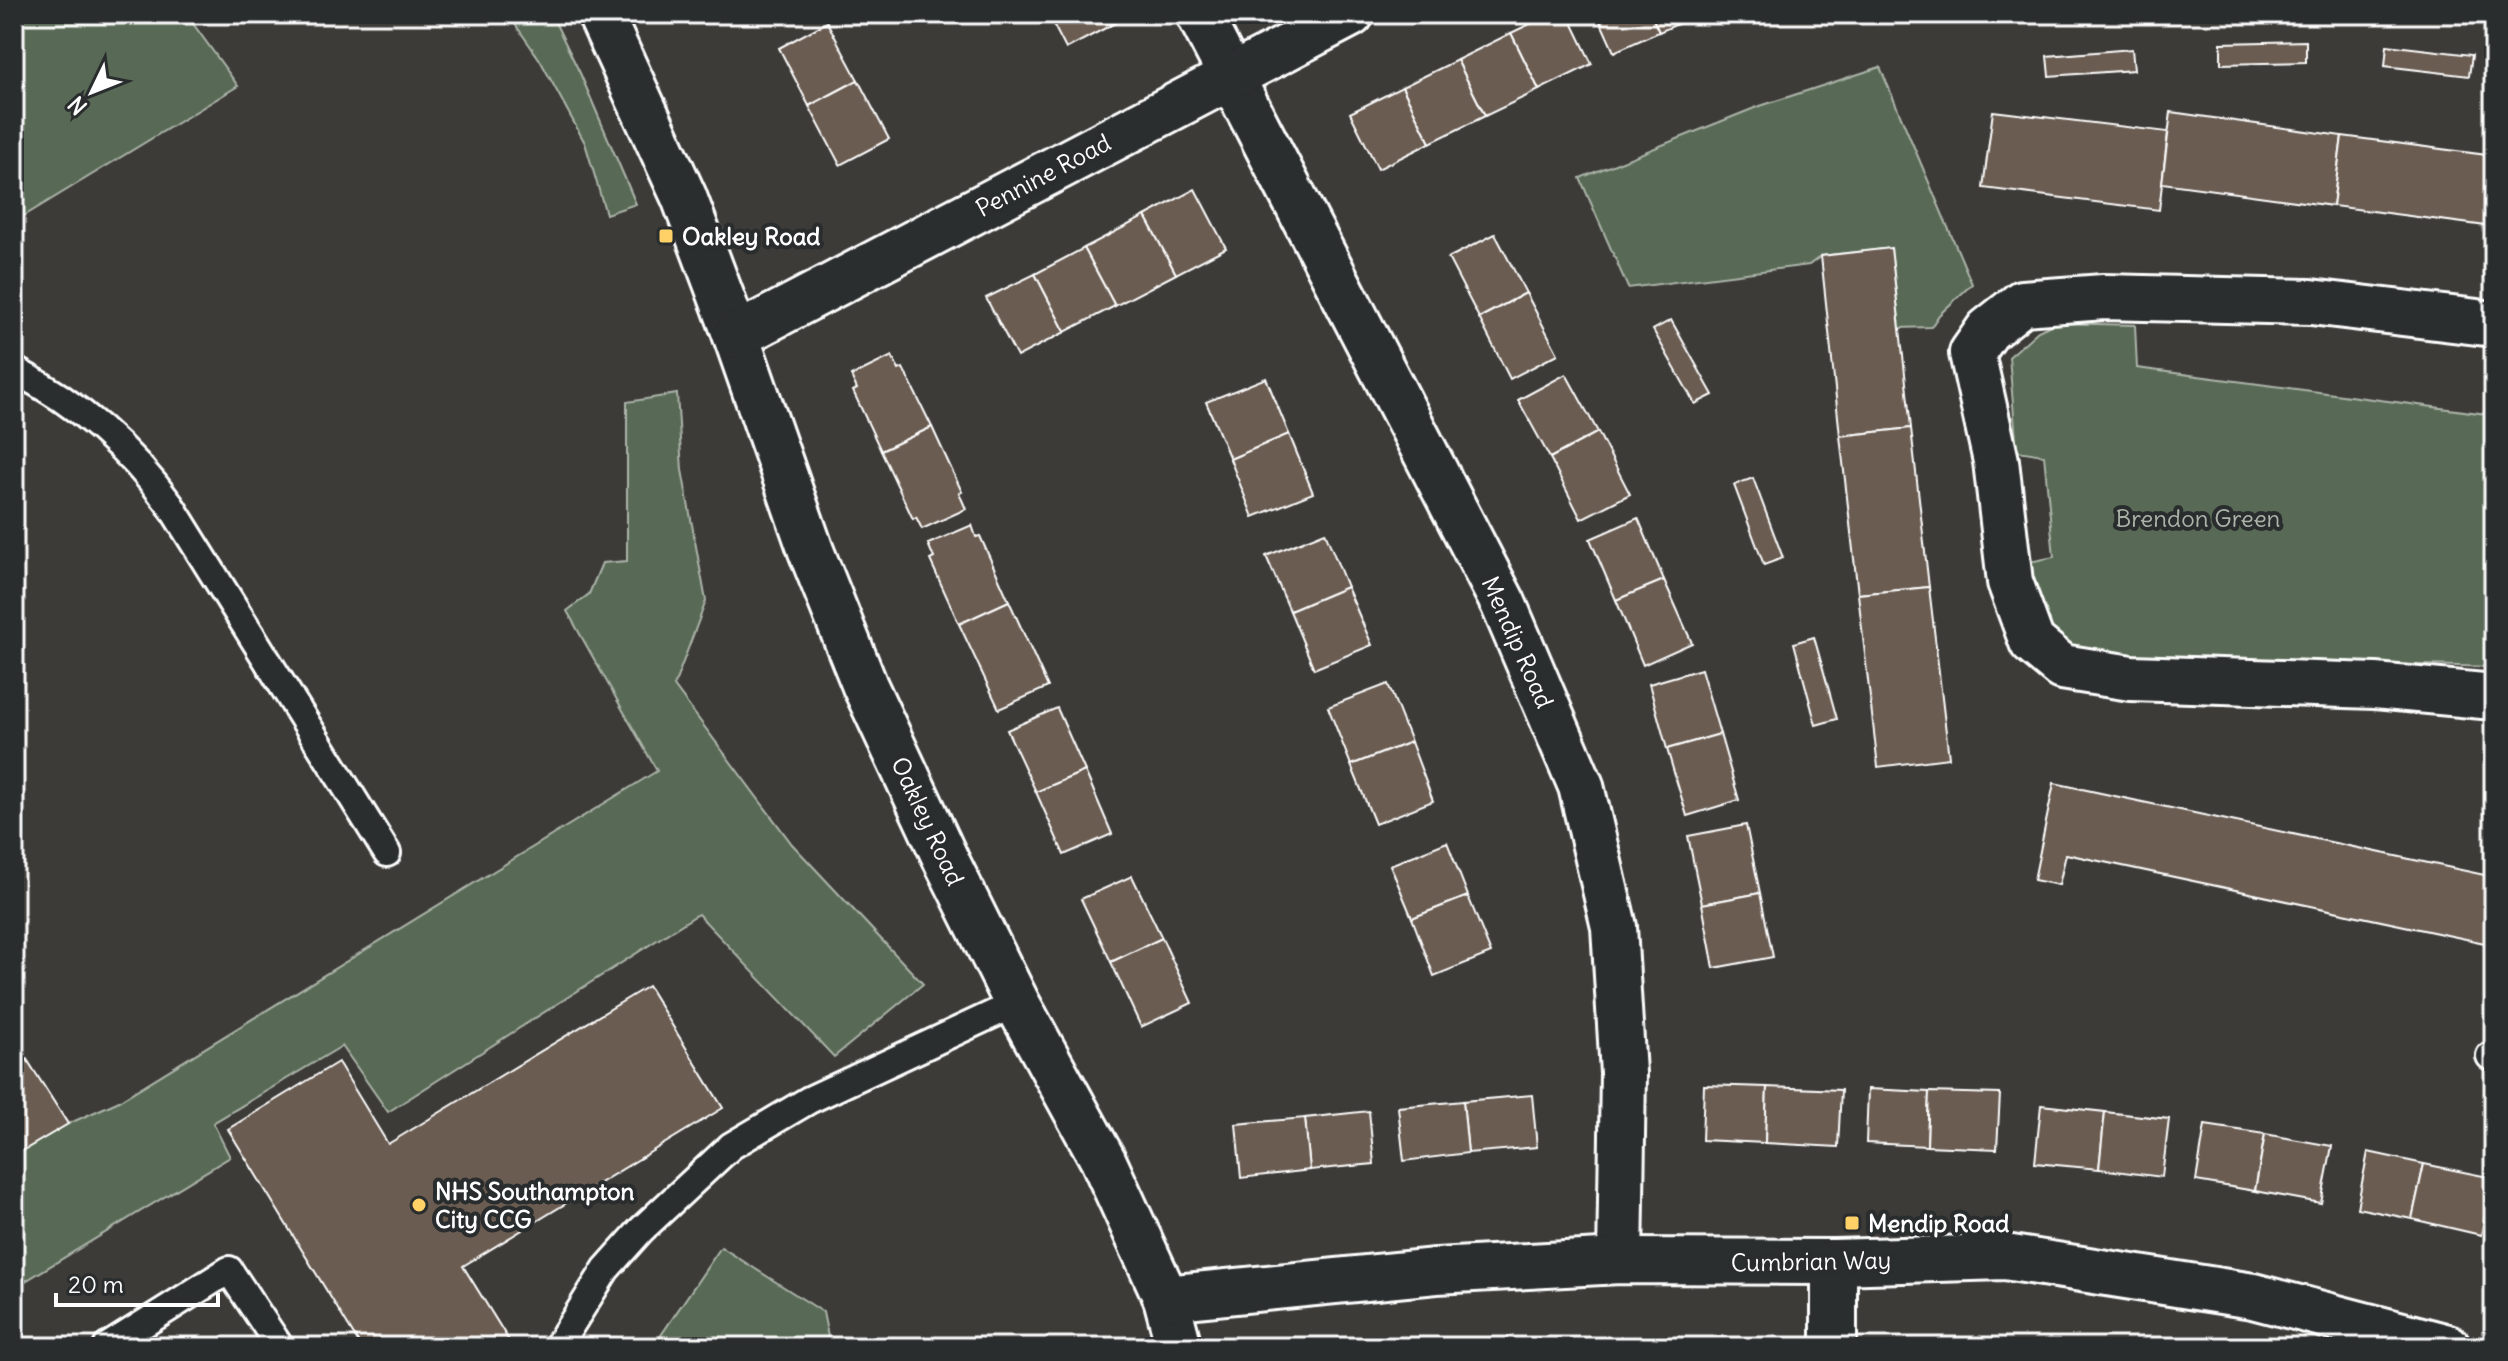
<svg xmlns="http://www.w3.org/2000/svg" width="2508" height="1361" viewBox="0 0 2508 1361" font-family="Delius,sans-serif">
	<style>
		.green { fill: #586a54; stroke: #acb4aa; stroke-width: 2 }
		.building { fill: #6a5b51; stroke: #fff; stroke-width: 2 }
		.lines { fill: none; stroke-linecap: round; stroke-linejoin: round }
		.service-casing { stroke: #fff; stroke-width: 32 }
		.minor-casing { stroke: #fff; stroke-width: 50 }
		.service { stroke: #2a2d2e; stroke-width: 26 }
		.minor { stroke: #2a2d2e; stroke-width: 44 }
		.poi-dot { fill: #ffd166; stroke: #2a2d2e; stroke-width: 3 }
		.labels { text-anchor: middle; dominant-baseline: central; stroke-width: 8; stroke-linejoin: round; paint-order: stroke }
		.street-label { font-size: 24px; fill: #fff; stroke: #2a2d2e }
		.poi-label { font-size: 24px; font-weight: bold; fill: #fff; stroke: #2a2d2e; text-anchor: start }
		.park-label { font-size: 24px; fill: #acb4aa; stroke: #2a2d2e }
	</style>
	<rect width="100%" height="100%" fill="#3d3b38"/>
	<filter id="ink" filterUnits="userSpaceOnUse"><feTurbulence type="fractalNoise" baseFrequency=".0125" numOctaves="2"/><feDisplacementMap in="SourceGraphic" scale="16" xChannelSelector="R" yChannelSelector="G"/><feConvolveMatrix kernelMatrix="1 2 1 2 8 2 1 2 1" color-interpolation-filters="sRGB"/></filter>
	<g filter="url(#ink)">
		<g class="green">
			<polygon points="14,14 186,14 238,86 14,222"/>
			<polygon points="508,14 551,14 580,73 636,204 606,214 585,143 540,60"/>
			<polygon points="1880,67 1972,284 1939,315 1931,327 1900,328 1891,248 1821,256 1809,265 1628,288 1580,178 1757,107"/>
			<polygon points="2055,323 2135,325 2137,368 2494,415 2494,667 2092,656 2062,647 2043,626 2024,563 2054,557 2044,455 2017,451 2009,357 2038,331"/>
			<polygon points="677,394 682,470 706,601 674,686 792,844 923,984 834,1057 698,914 388,1112 342,1046 213,1123 230,1157 14,1288 14,1156 68,1124 117,1102 657,771 567,611 589,594 602,563 627,561 627,402"/>
			<polygon points="721,1247 823,1312 830,1347 653,1347"/>
		</g>
		<g class="building">
			<polygon points="1048,14 1112,14 1117,22 1066,49"/>
			<polygon points="1551,14 1568,14 1592,64 1539,90 1511,33"/>
			<polygon points="1597,14 1651,14 1659,32 1614,52"/>
			<polygon points="1651,14 1701,14 1659,32"/>
			<polygon points="827,22 858,80 809,106 779,48"/>
			<polygon points="1511,33 1539,90 1485,116 1457,60"/>
			<polygon points="2306,41 2306,62 2221,64 2221,43"/>
			<polygon points="2387,45 2472,55 2469,76 2385,66"/>
			<polygon points="2132,49 2134,70 2049,76 2047,56"/>
			<polygon points="1457,60 1485,116 1430,143 1402,87"/>
			<polygon points="858,80 889,139 840,165 809,106"/>
			<polygon points="1402,87 1430,143 1378,169 1350,113"/>
			<polygon points="1993,111 2168,132 2159,210 1983,188"/>
			<polygon points="2171,112 2342,136 2333,206 2162,183"/>
			<polygon points="2342,136 2494,156 2494,227 2333,206"/>
			<polygon points="1195,189 1226,248 1176,274 1145,216"/>
			<polygon points="1145,216 1176,274 1115,306 1084,248"/>
			<polygon points="1495,234 1526,293 1479,318 1448,258"/>
			<polygon points="1084,248 1115,306 1065,332 1035,274"/>
			<polygon points="1891,248 1911,428 1840,436 1821,256"/>
			<polygon points="1035,274 1065,332 1017,357 986,298"/>
			<polygon points="1526,293 1558,354 1510,379 1479,318"/>
			<polygon points="1671,320 1713,395 1695,404 1653,330"/>
			<polygon points="892,356 899,370 903,368 932,427 881,451 853,391 857,389 851,376"/>
			<polygon points="1566,374 1598,432 1550,458 1518,400"/>
			<polygon points="1266,378 1289,434 1230,459 1206,402"/>
			<polygon points="932,427 962,492 959,493 966,509 922,529 916,517 913,519 881,451"/>
			<polygon points="1911,428 1929,587 1858,594 1840,436"/>
			<polygon points="1598,432 1630,494 1581,519 1550,458"/>
			<polygon points="1289,434 1313,493 1253,517 1230,459"/>
			<polygon points="1753,478 1783,558 1764,565 1734,485"/>
			<polygon points="1638,518 1664,580 1616,600 1590,539"/>
			<polygon points="972,525 976,537 980,536 1009,601 959,624 930,560 934,558 928,544"/>
			<polygon points="1325,532 1347,587 1290,611 1266,556"/>
			<polygon points="1664,580 1692,643 1643,665 1616,600"/>
			<polygon points="1347,587 1372,645 1314,669 1290,611"/>
			<polygon points="1929,587 1949,758 1878,767 1858,594"/>
			<polygon points="1009,601 1048,687 999,709 959,624"/>
			<polygon points="1814,637 1837,719 1816,725 1794,643"/>
			<polygon points="1701,669 1720,734 1667,749 1649,684"/>
			<polygon points="1388,684 1411,742 1351,765 1328,707"/>
			<polygon points="1057,708 1085,771 1036,792 1007,730"/>
			<polygon points="1720,734 1739,800 1687,816 1667,749"/>
			<polygon points="1411,742 1433,801 1375,824 1351,765"/>
			<polygon points="1085,771 1112,834 1064,855 1036,792"/>
			<polygon points="2054,783 2494,877 2494,945 2066,854 2059,885 2034,880"/>
			<polygon points="1746,825 1760,893 1702,904 1688,836"/>
			<polygon points="1447,842 1468,896 1412,918 1390,865"/>
			<polygon points="1132,876 1162,938 1111,962 1081,899"/>
			<polygon points="1760,893 1773,957 1714,968 1702,904"/>
			<polygon points="1468,896 1491,953 1434,976 1412,918"/>
			<polygon points="1162,938 1192,1003 1141,1027 1111,962"/>
			<polygon points="648,986 723,1108 463,1266 513,1347 361,1347 228,1129 338,1062 388,1144"/>
			<polygon points="14,1039 68,1124 14,1156"/>
			<polygon points="1704,1085 1767,1087 1765,1143 1702,1140"/>
			<polygon points="1767,1087 1841,1090 1838,1147 1765,1143"/>
			<polygon points="1868,1089 1929,1092 1927,1146 1866,1143"/>
			<polygon points="1929,1092 2000,1094 1997,1149 1927,1146"/>
			<polygon points="1532,1095 1537,1147 1468,1153 1463,1101"/>
			<polygon points="1463,1101 1468,1153 1404,1161 1398,1107"/>
			<polygon points="2041,1105 2105,1112 2099,1169 2035,1163"/>
			<polygon points="1369,1111 1374,1164 1310,1170 1305,1118"/>
			<polygon points="2105,1112 2169,1119 2162,1177 2099,1169"/>
			<polygon points="1305,1118 1310,1170 1241,1178 1236,1124"/>
			<polygon points="2205,1125 2265,1134 2255,1191 2196,1181"/>
			<polygon points="2265,1134 2332,1146 2321,1203 2255,1191"/>
			<polygon points="2368,1152 2424,1164 2412,1219 2357,1208"/>
			<polygon points="2424,1164 2493,1178 2481,1235 2412,1219"/>
		</g>
		<g class="lines">
			<defs>
				<g id="service">
					<path d="M 14,370 C 79,404 128,447 171,506 L 387,853"/>
					<polyline points="2490,1056 2494,1057"/>
					<polyline points="107,1347 229,1270 280,1347"/>
					<polyline points="557,1347 606,1269 641,1230 731,1146 809,1100 1017,1003"/>
				</g>
				<g id="minor">
					<polyline points="600,14 684,197 736,336 811,551 865,686 947,862 1017,1003 1103,1160 1166,1298 1179,1347"/>
					<polyline points="1199,14 1503,603 1581,786 1614,927 1623,1073 1620,1261"/>
					<polyline points="2494,324 2311,302 2104,297 2022,303 1988,330 1972,353 1996,461 2010,582 2032,642 2062,667 2131,678 2375,686 2494,697"/>
					<polyline points="736,336 1351,14"/>
					<polyline points="1166,1298 1436,1271 1620,1261 1834,1262 2005,1257 2253,1296 2448,1347"/>
					<polyline points="1834,1347 1834,1262"/>
				</g>
			</defs>
			<use href="#service" class="service-casing"/>
			<use href="#minor" class="minor-casing"/>
			<use href="#service" class="service"/>
			<use href="#minor" class="minor"/>
		</g>
	</g>
	<g class="poi-dot">
		<rect x="658" y="228" width="16" height="16" rx="4"/>
		<circle cx="419" cy="1205" r="8"/>
		<rect x="1844" y="1215" width="16" height="16" rx="4"/>
	</g>
	<g class="labels">
		<g class="street-label">
			<text transform="translate(1043 175) rotate(-28)">Pennine Road</text>
			<text transform="translate(1518 642) rotate(66)">Mendip Road</text>
			<text transform="translate(928 821) rotate(65)">Oakley Road</text>
			<text transform="translate(1811 1261) rotate(-1)">Cumbrian Way</text>
		</g>
		<g class="poi-label">
			<text x="682" y="236">Oakley Road</text>
			<text x="435" y="1191">NHS Southampton<tspan x="435" dy="28">City CCG</tspan></text>
			<text x="1868" y="1223">Mendip Road</text>
		</g>
		<g class="park-label">
			<text x="2198" y="518">Brendon Green</text>
		</g>
	</g>
	<rect width="2508" height="1361" fill="none" stroke="#2a2d2e" stroke-width="48"/>
	<rect x="24" y="24" width="2460" height="1313" fill="none" stroke="#fff" stroke-width="3" filter="url(#ink)"/>
	<g transform="translate(92 92) rotate(227)" stroke="#2a2d2e" stroke-width="6" paint-order="stroke">
	<path d="M0-6L14 30L0 20L-14 30Z" fill="#ffffff"/>
	<text y="-12" font-size="22" font-weight="bold" text-anchor="middle" fill="#ffffff">N</text>
	</g>
	<path d="M56 1293v12h162v-12" fill="none" stroke="#ffffff" stroke-width="4"/>
	<text x="68" y="1293" font-size="24" fill="#ffffff" stroke="#2a2d2e" stroke-width="6" paint-order="stroke">20 m</text>
</svg>
